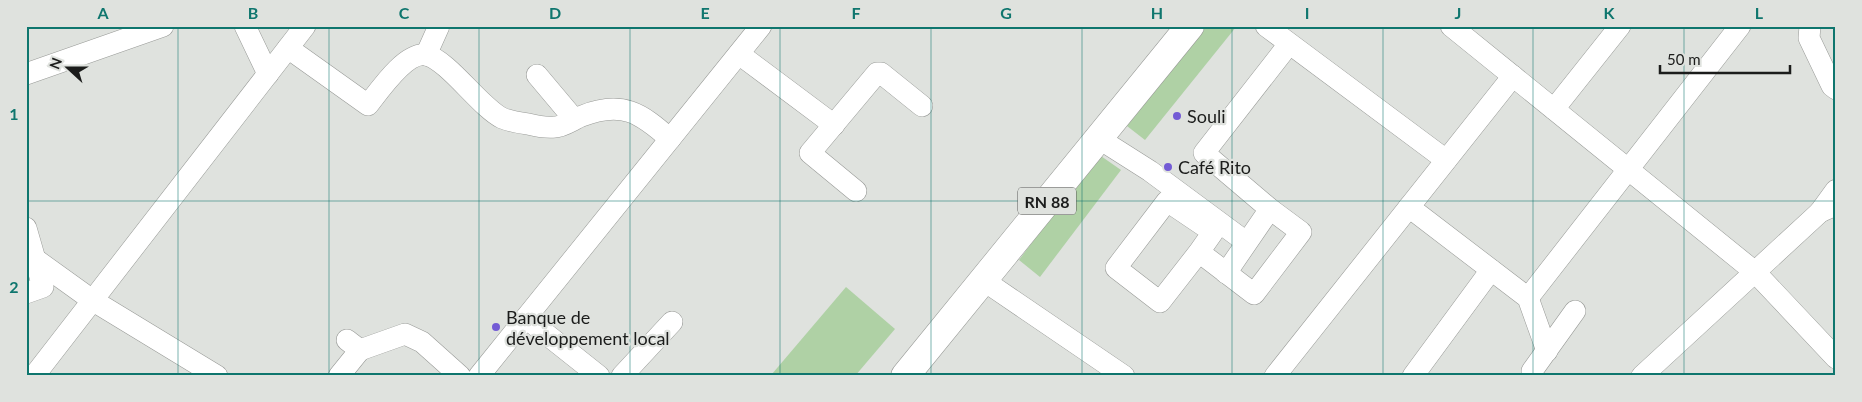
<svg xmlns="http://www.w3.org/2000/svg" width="1862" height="402" viewBox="0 0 1862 402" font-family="Lato,sans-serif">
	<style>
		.green { fill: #afd1a5 }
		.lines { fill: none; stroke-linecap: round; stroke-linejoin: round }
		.street-casing { stroke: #989a97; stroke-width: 22 }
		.primary-casing { stroke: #989a97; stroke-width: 29 }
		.street { stroke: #fff; stroke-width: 21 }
		.primary { stroke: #fff; stroke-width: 28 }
		.grid { fill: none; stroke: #0f766e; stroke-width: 1; stroke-opacity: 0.55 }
		.poi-dot { fill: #735bd5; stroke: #dfe2de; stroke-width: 2 }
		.labels { text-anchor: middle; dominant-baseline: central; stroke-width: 4.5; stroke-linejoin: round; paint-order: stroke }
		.shield { fill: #dfe2de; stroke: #565756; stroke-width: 1 }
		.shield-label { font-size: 16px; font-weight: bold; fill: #1b1c1b }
		.poi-label { font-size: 18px; fill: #1b1c1b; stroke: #dfe2de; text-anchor: start }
		.neatline { fill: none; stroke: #0f766e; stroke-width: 2 }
		.grid-label { font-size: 16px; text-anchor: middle; font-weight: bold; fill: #0f766e }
	</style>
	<rect width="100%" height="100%" fill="#dfe2de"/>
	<g class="green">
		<polygon points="1206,26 1236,27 1145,140 1127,126"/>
		<polygon points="1098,154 1121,170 1040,277 1019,260"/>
		<polygon points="846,287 895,329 855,376 774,376 772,374"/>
	</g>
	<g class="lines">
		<defs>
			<g id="street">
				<polyline points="245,26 268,74"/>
				<polyline points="1266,26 1446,160"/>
				<polyline points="1451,26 1755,272 1836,358"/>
				<polyline points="1810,26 1809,38 1832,86 1836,89"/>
				<path d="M 288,48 L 368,105 C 379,91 406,51 426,55 C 448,60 480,107 502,118 C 509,121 520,123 528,124 C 536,126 546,128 555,127 C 563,127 574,119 582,116 C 622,100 641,113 670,139"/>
				<polyline points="739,54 834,125"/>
				<polyline points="426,55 439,26"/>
				<polyline points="26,74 163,26"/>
				<polyline points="537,75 574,119"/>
				<polyline points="1554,109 1620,26"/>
				<polyline points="1098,138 1150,171 1246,242"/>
				<polyline points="1836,190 1820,212 1836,205"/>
				<polyline points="856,191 810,153 877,73 881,73 922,106"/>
				<polyline points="1409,207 1528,298 1547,351"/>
				<polyline points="26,228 43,287 26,293"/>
				<polyline points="1199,252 1213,232 1167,201 1116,268 1160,302 1199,252 1254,294 1301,232 1270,209 1204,153 1289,44"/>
				<polyline points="35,259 92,300 217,376"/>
				<polyline points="1226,273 1270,209"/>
				<polyline points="983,280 1124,376"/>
				<polyline points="1528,298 1740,26"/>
				<polyline points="526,318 599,376"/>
				<polyline points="347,340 360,350 405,334 422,342 460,376"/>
				<polyline points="1532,371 1575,311"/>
				<polyline points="34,376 305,26"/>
				<polyline points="339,376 360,350"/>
				<polyline points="479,376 761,26"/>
				<polyline points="622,376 672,322"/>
				<polyline points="1275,376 1513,76"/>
				<polyline points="1413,376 1491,270"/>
				<polyline points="1642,376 1820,212"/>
			</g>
			<polyline id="primary" points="905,376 1190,26"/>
		</defs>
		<use href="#street" class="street-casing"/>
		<use href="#primary" class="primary-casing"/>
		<use href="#street" class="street"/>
		<use href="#primary" class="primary"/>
	</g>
	<path class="grid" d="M 178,26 L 178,376M 329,26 L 329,376M 479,26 L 479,376M 630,26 L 630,376M 780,26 L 780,376M 931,26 L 931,376M 1082,26 L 1082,376M 1232,26 L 1232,376M 1383,26 L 1383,376M 1533,26 L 1533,376M 1684,26 L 1684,376M 26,201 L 1836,201"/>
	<g class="poi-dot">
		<circle cx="1177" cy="116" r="5"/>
		<circle cx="1168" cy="167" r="5"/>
		<circle cx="496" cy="327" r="5"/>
	</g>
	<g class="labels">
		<rect class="shield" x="1018" y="187.5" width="58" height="27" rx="4"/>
		<g class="shield-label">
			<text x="1047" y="201">RN 88</text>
		</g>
		<g class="poi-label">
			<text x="1187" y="116">Souli</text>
			<text x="1178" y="167">Café Rito</text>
			<text x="506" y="317">Banque de<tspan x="506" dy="21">développement local</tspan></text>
		</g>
	</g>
	<rect width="1862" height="402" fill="none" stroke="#dfe2de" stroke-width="55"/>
	<g transform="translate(68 68) rotate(291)" stroke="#dfe2de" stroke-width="4" paint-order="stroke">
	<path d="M0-4L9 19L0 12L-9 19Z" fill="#1b1c1b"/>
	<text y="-8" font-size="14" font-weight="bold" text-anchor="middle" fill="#1b1c1b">N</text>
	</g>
	<path d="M1660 65v8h130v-8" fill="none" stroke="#1b1c1b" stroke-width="2.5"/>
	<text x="1667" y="65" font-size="15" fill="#1b1c1b" stroke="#dfe2de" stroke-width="4" paint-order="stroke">50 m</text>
	<rect x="28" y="28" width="1806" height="346" class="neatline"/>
	<g class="grid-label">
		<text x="103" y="19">A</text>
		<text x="253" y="19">B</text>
		<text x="404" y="19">C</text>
		<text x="555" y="19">D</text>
		<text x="705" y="19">E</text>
		<text x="856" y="19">F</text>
		<text x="1006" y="19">G</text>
		<text x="1157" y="19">H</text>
		<text x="1307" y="19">I</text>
		<text x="1458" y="19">J</text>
		<text x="1609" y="19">K</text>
		<text x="1759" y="19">L</text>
		<text x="14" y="120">1</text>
		<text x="14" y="293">2</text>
	</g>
</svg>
